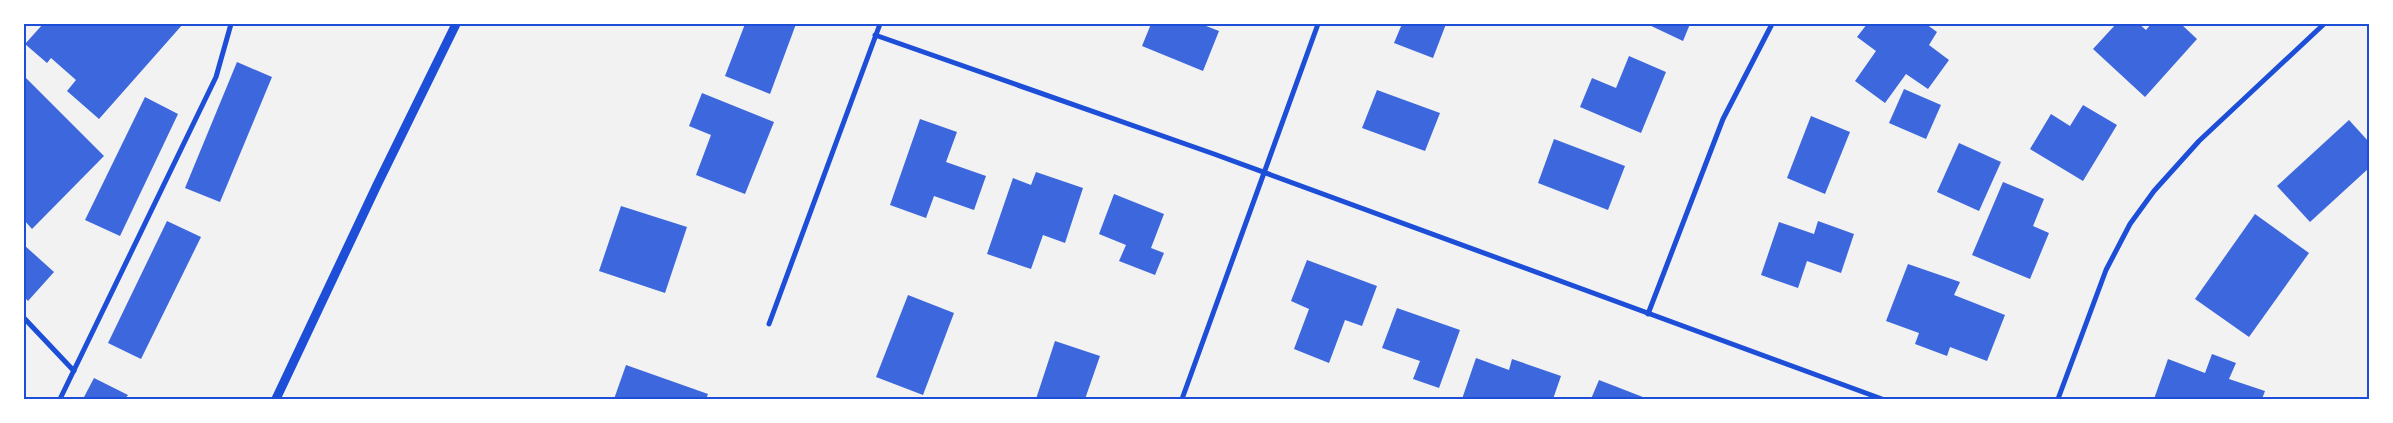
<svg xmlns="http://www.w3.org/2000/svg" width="2393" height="423" viewBox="0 0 2393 423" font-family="'Roboto Serif',serif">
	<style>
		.building { fill: #3d67dc }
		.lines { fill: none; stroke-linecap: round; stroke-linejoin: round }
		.minor { stroke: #1d4ed8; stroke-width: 5 }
		.tertiary { stroke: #1d4ed8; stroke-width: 9 }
		.neatline { fill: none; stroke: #1d4ed8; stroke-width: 2 }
	</style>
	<rect width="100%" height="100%" fill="#f2f2f2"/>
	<g class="building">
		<polygon points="43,24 183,24 99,119 67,91 76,80 51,58 47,63 25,44"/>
		<polygon points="745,24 796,24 770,94 725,76"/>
		<polygon points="1151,24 1201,24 1219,31 1203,71 1142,46"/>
		<polygon points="1402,24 1446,24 1433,58 1394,43"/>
		<polygon points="1647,24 1690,24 1683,41"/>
		<polygon points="1867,24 1926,24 1937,32 1929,45 1949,60 1928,89 1906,74 1885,103 1855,81 1876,51 1857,37"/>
		<polygon points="2116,24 2139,24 2146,30 2151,24 2181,24 2197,39 2145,97 2093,49"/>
		<polygon points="1629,56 1666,72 1641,133 1580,107 1592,78 1616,88"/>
		<polygon points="237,62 272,77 220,202 185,188"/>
		<polygon points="24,76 104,156 32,229 24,220"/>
		<polygon points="1904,89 1941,105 1926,139 1889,123"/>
		<polygon points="1377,90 1440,113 1425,151 1362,128"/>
		<polygon points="702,93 774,122 745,194 696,175 711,135 689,126"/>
		<polygon points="145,97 178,114 120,236 85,220"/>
		<polygon points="2083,105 2117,125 2083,181 2030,149 2051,114 2070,126"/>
		<polygon points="1811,116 1850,132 1825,194 1787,178"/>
		<polygon points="920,119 957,132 946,162 986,176 974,210 934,196 926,218 890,205"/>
		<polygon points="2349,120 2369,142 2369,168 2310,222 2277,186"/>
		<polygon points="1554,139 1625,166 1608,210 1538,183"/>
		<polygon points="1959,143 2001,162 1979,211 1937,192"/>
		<polygon points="1036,172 1083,188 1065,243 1043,235 1031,269 987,254 1013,178 1031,185"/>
		<polygon points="2003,182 2044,199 2033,226 2049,233 2030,279 1972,255"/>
		<polygon points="1114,194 1164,214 1151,248 1164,253 1155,275 1119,261 1126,245 1099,234"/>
		<polygon points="621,206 687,227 665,293 599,271"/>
		<polygon points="2255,214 2309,253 2249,337 2195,299"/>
		<polygon points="167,221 201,237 141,359 108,343"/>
		<polygon points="1818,221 1854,234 1841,273 1807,261 1798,288 1761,275 1779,222 1814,234"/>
		<polygon points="24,245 54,272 28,301 24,297"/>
		<polygon points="1307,260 1377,286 1362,326 1345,320 1329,363 1294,349 1309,309 1291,301"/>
		<polygon points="1908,264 1960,282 1954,295 2005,315 1987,361 1950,347 1947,356 1915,344 1919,333 1886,321"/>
		<polygon points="908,295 954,313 923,395 876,377"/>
		<polygon points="1397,308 1460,330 1439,388 1413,379 1420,361 1382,348"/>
		<polygon points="1055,341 1100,356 1085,399 1036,399"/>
		<polygon points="2212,354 2236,363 2229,379 2265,391 2262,399 2154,399 2168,359 2205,373"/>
		<polygon points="1476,358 1509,370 1512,359 1561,376 1553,399 1462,399"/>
		<polygon points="626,365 708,394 706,399 614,399"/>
		<polygon points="94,378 128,395 125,399 83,399"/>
		<polygon points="1599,380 1648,399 1591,399"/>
	</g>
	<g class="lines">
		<g class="minor">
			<polyline points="875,35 1214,154 1882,399"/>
			<polyline points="1648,314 1723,119 1772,24"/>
			<polyline points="24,318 74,371"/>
			<polyline points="769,324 880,24"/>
			<polyline points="60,399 216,77 231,24"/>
			<polyline points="1182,399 1318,24"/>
			<polyline points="2058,399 2106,270 2130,224 2154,191 2199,141 2324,24"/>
		</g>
		<polyline class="tertiary" points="276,399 377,185 456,24"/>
	</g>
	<rect width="2393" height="423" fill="none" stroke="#ffffff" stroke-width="50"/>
	<rect x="25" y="25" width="2343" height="373" class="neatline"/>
</svg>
